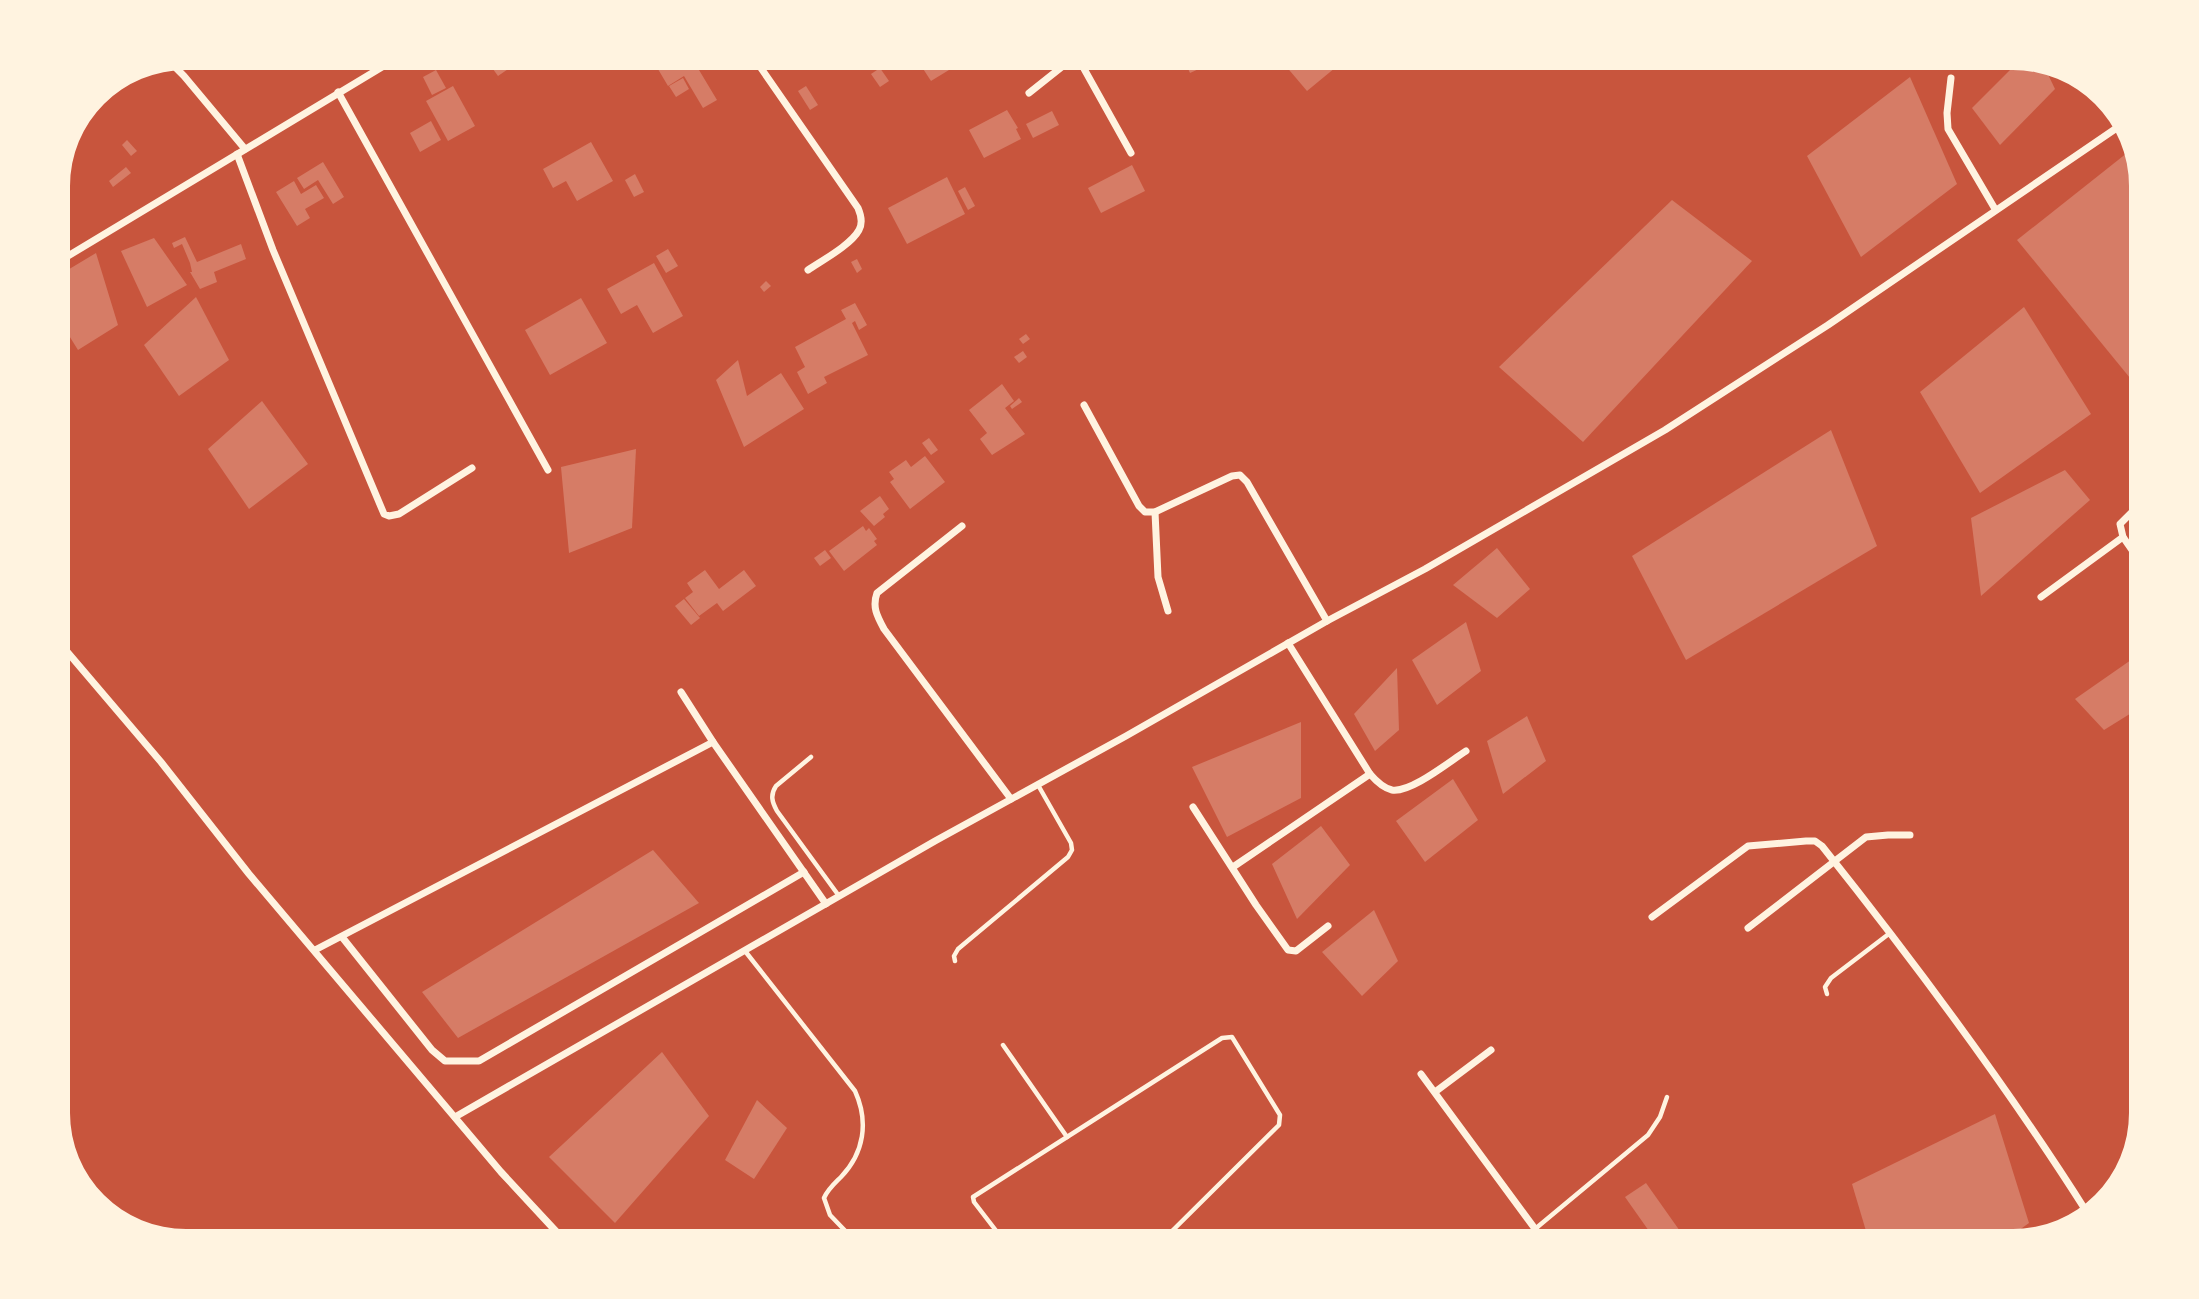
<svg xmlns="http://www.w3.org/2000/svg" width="2199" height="1299" viewBox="0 0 2199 1299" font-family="'PT Sans',sans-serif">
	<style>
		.building { fill: #d67c66 }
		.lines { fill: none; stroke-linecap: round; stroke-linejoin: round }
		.service { stroke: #fff3e0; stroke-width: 4.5 }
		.minor { stroke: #fff3e0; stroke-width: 7 }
	</style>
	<rect width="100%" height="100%" fill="#c8553d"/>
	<g class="building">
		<polygon points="485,58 524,58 498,76"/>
		<polygon points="654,58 705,58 708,64 699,70 717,100 703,108 684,76 668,86 652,59"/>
		<polygon points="833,58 841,58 843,60 828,70 824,64"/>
		<polygon points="916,58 959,58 962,62 931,81"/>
		<polygon points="1183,58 1212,58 1214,62 1190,73"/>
		<polygon points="1279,58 1336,58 1341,63 1307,91"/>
		<polygon points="2020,60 2044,66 2055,89 2000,145 1972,108"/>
		<polygon points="880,68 889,81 880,87 871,74"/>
		<polygon points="436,70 446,88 432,95 423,77"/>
		<polygon points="1910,77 1957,184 1861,257 1807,156"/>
		<polygon points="683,78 689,89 676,97 669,86"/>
		<polygon points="453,86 475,126 448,141 426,101"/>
		<polygon points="806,86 818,105 810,110 798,91"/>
		<polygon points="1007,110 1018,128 1016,129 1021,139 984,158 969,130"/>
		<polygon points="1052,111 1059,125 1033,138 1026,124"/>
		<polygon points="431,121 441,140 420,152 410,133"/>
		<polygon points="127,140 137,151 131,156 122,145"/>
		<polygon points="591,142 613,181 577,201 566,181 553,188 543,169"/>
		<polygon points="2132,149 2141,178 2141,368 2130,378 2017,240"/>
		<polygon points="323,162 344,197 333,204 318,180 304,189 297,178"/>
		<polygon points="1132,165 1145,191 1101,213 1088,188"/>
		<polygon points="126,167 131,173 113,187 109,181"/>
		<polygon points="635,174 644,192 634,197 625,180"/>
		<polygon points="947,177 965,214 907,244 888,208"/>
		<polygon points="294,181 301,194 316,185 324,198 305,209 310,218 297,226 276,192"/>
		<polygon points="965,187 975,206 968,210 958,191"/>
		<polygon points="1672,200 1752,261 1583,442 1499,367"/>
		<polygon points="185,237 197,262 241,244 246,259 214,272 217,282 200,289 190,272 192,272 190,263 182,244 174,248 172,243"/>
		<polygon points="154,238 187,285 147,307 121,251"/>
		<polygon points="668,249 678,266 666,273 656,256"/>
		<polygon points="96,253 118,325 78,350 68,334 58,337 58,298 65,293 61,274"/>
		<polygon points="857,259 862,269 857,273 851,262"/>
		<polygon points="654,263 683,316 653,333 637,305 621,314 607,289"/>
		<polygon points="766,281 771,286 764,292 760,287"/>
		<polygon points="196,297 229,360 179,396 144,345"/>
		<polygon points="581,298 607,343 550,375 525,330"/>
		<polygon points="855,303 867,325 859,330 855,321 852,323 868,355 824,377 827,383 808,394 797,372 805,367 795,347 846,319 841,310"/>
		<polygon points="2024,307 2091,414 1980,493 1920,392"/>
		<polygon points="1026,334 1030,339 1023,344 1019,339"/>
		<polygon points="1023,351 1027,357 1019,363 1014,357"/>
		<polygon points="738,360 747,396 781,373 804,409 744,447 716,380"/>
		<polygon points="1002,384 1014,401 1005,408 1025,434 992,455 980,439 987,433 969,410"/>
		<polygon points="1019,398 1022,402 1012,409 1010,406"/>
		<polygon points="262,401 308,464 249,509 208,449"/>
		<polygon points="1831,430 1877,546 1686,660 1632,556"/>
		<polygon points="929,438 938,450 931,455 922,443"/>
		<polygon points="636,449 632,528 569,553 561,467"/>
		<polygon points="925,456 945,482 910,509 890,482 894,479 889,472 906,460 911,467"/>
		<polygon points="2065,470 2090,500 1981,596 1971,518"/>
		<polygon points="880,496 889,509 883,514 885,517 874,526 860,511"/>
		<polygon points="863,526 866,531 869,528 877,539 874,541 877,545 844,571 829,551"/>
		<polygon points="1497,548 1530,589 1497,618 1453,585"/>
		<polygon points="825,550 831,558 820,566 814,558"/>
		<polygon points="705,570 719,589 744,570 756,586 723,611 717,603 699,616 685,598 693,592 687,583"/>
		<polygon points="684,599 700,618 691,625 675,606"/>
		<polygon points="1466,622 1481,671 1437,705 1412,660"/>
		<polygon points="2141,653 2141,707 2104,730 2075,699"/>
		<polygon points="1397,668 1399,730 1375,751 1354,714"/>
		<polygon points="1527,716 1546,761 1503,794 1487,741"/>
		<polygon points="1301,722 1301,798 1227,837 1192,767"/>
		<polygon points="1453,779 1478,820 1425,862 1396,821"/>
		<polygon points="1321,826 1350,865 1297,919 1272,864"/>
		<polygon points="653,850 699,903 458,1038 422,992"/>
		<polygon points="1374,910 1398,961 1362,996 1322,952"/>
		<polygon points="662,1052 709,1116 615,1223 549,1157"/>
		<polygon points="757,1100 787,1128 754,1179 725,1160"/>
		<polygon points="1995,1114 2029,1223 2004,1241 1869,1241 1852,1184"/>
		<polygon points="1646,1183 1687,1241 1656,1241 1625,1197"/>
	</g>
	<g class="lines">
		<g class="service">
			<path d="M 811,757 L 776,786 C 770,795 772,802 777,811 L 839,896"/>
			<path d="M 745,951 L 855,1091 C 869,1122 864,1153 841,1177 C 834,1184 828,1189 824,1198 L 830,1215 L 855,1241"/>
			<polyline points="955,961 954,956 958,949 1068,857 1072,850 1071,843 1038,785"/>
			<polyline points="1827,994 1825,987 1831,978 1890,933"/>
			<polyline points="1003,1045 1067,1137 973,1197 974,1202 1004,1241"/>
			<polyline points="1067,1137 1222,1038 1232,1037 1280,1115 1279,1125 1162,1241"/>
			<polyline points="1535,1229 1648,1135 1660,1117 1667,1097"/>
		</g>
		<g class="minor">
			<path d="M 754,58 L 858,208 C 861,215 863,223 859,230 C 851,245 821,261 808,270"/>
			<polyline points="1078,58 1131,153"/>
			<polyline points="169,61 184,76 245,149"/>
			<polyline points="1951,78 1947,113 1948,129 1995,209"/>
			<polyline points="338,92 548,470"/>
			<polyline points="1029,93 1073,58"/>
			<polyline points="237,154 273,250 384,514 389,516 399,514 472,468"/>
			<polyline points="58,262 397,58"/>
			<polyline points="1084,405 1139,506 1145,512 1155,512 1232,476 1240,475 1247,482 1327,621"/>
			<polyline points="2141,503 2120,524 2123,537 2141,563"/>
			<polyline points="1155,512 1158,577 1168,611"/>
			<path d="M 962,526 L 877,593 C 872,607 877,616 884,629 L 1011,799"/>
			<polyline points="2041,597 2123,537"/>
			<polyline points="58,641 161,762 249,874 501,1172 565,1241"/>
			<path d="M 1288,643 L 1370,774 C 1376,781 1383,788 1392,790 C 1411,793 1450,761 1466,751"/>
			<polyline points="681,692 713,742 826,904"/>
			<polyline points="1193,807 1256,905 1288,950 1296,951 1328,926"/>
			<polyline points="1233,867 1370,774"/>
			<path d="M 1652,917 L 1748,846 L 1806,841 L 1815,841 L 1822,846 C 1916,964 2007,1086 2088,1214"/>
			<polyline points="1748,928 1866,837 1888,835 1910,835"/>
			<polyline points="342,937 432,1050 445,1061 479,1061 804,872"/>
			<polyline points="315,950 713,742"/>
			<polyline points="1421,1074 1544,1241"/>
			<polyline points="1435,1092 1491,1050"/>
			<polyline points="455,1117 935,841 1126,736 1327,621 1425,569 1665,430 1828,325 2124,123"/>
		</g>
	</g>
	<path d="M0 0H2199V1299H0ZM186 70H2013A116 116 0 0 1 2129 186V1113A116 116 0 0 1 2013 1229H186A116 116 0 0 1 70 1113V186A116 116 0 0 1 186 70Z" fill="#fff3e0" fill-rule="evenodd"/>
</svg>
